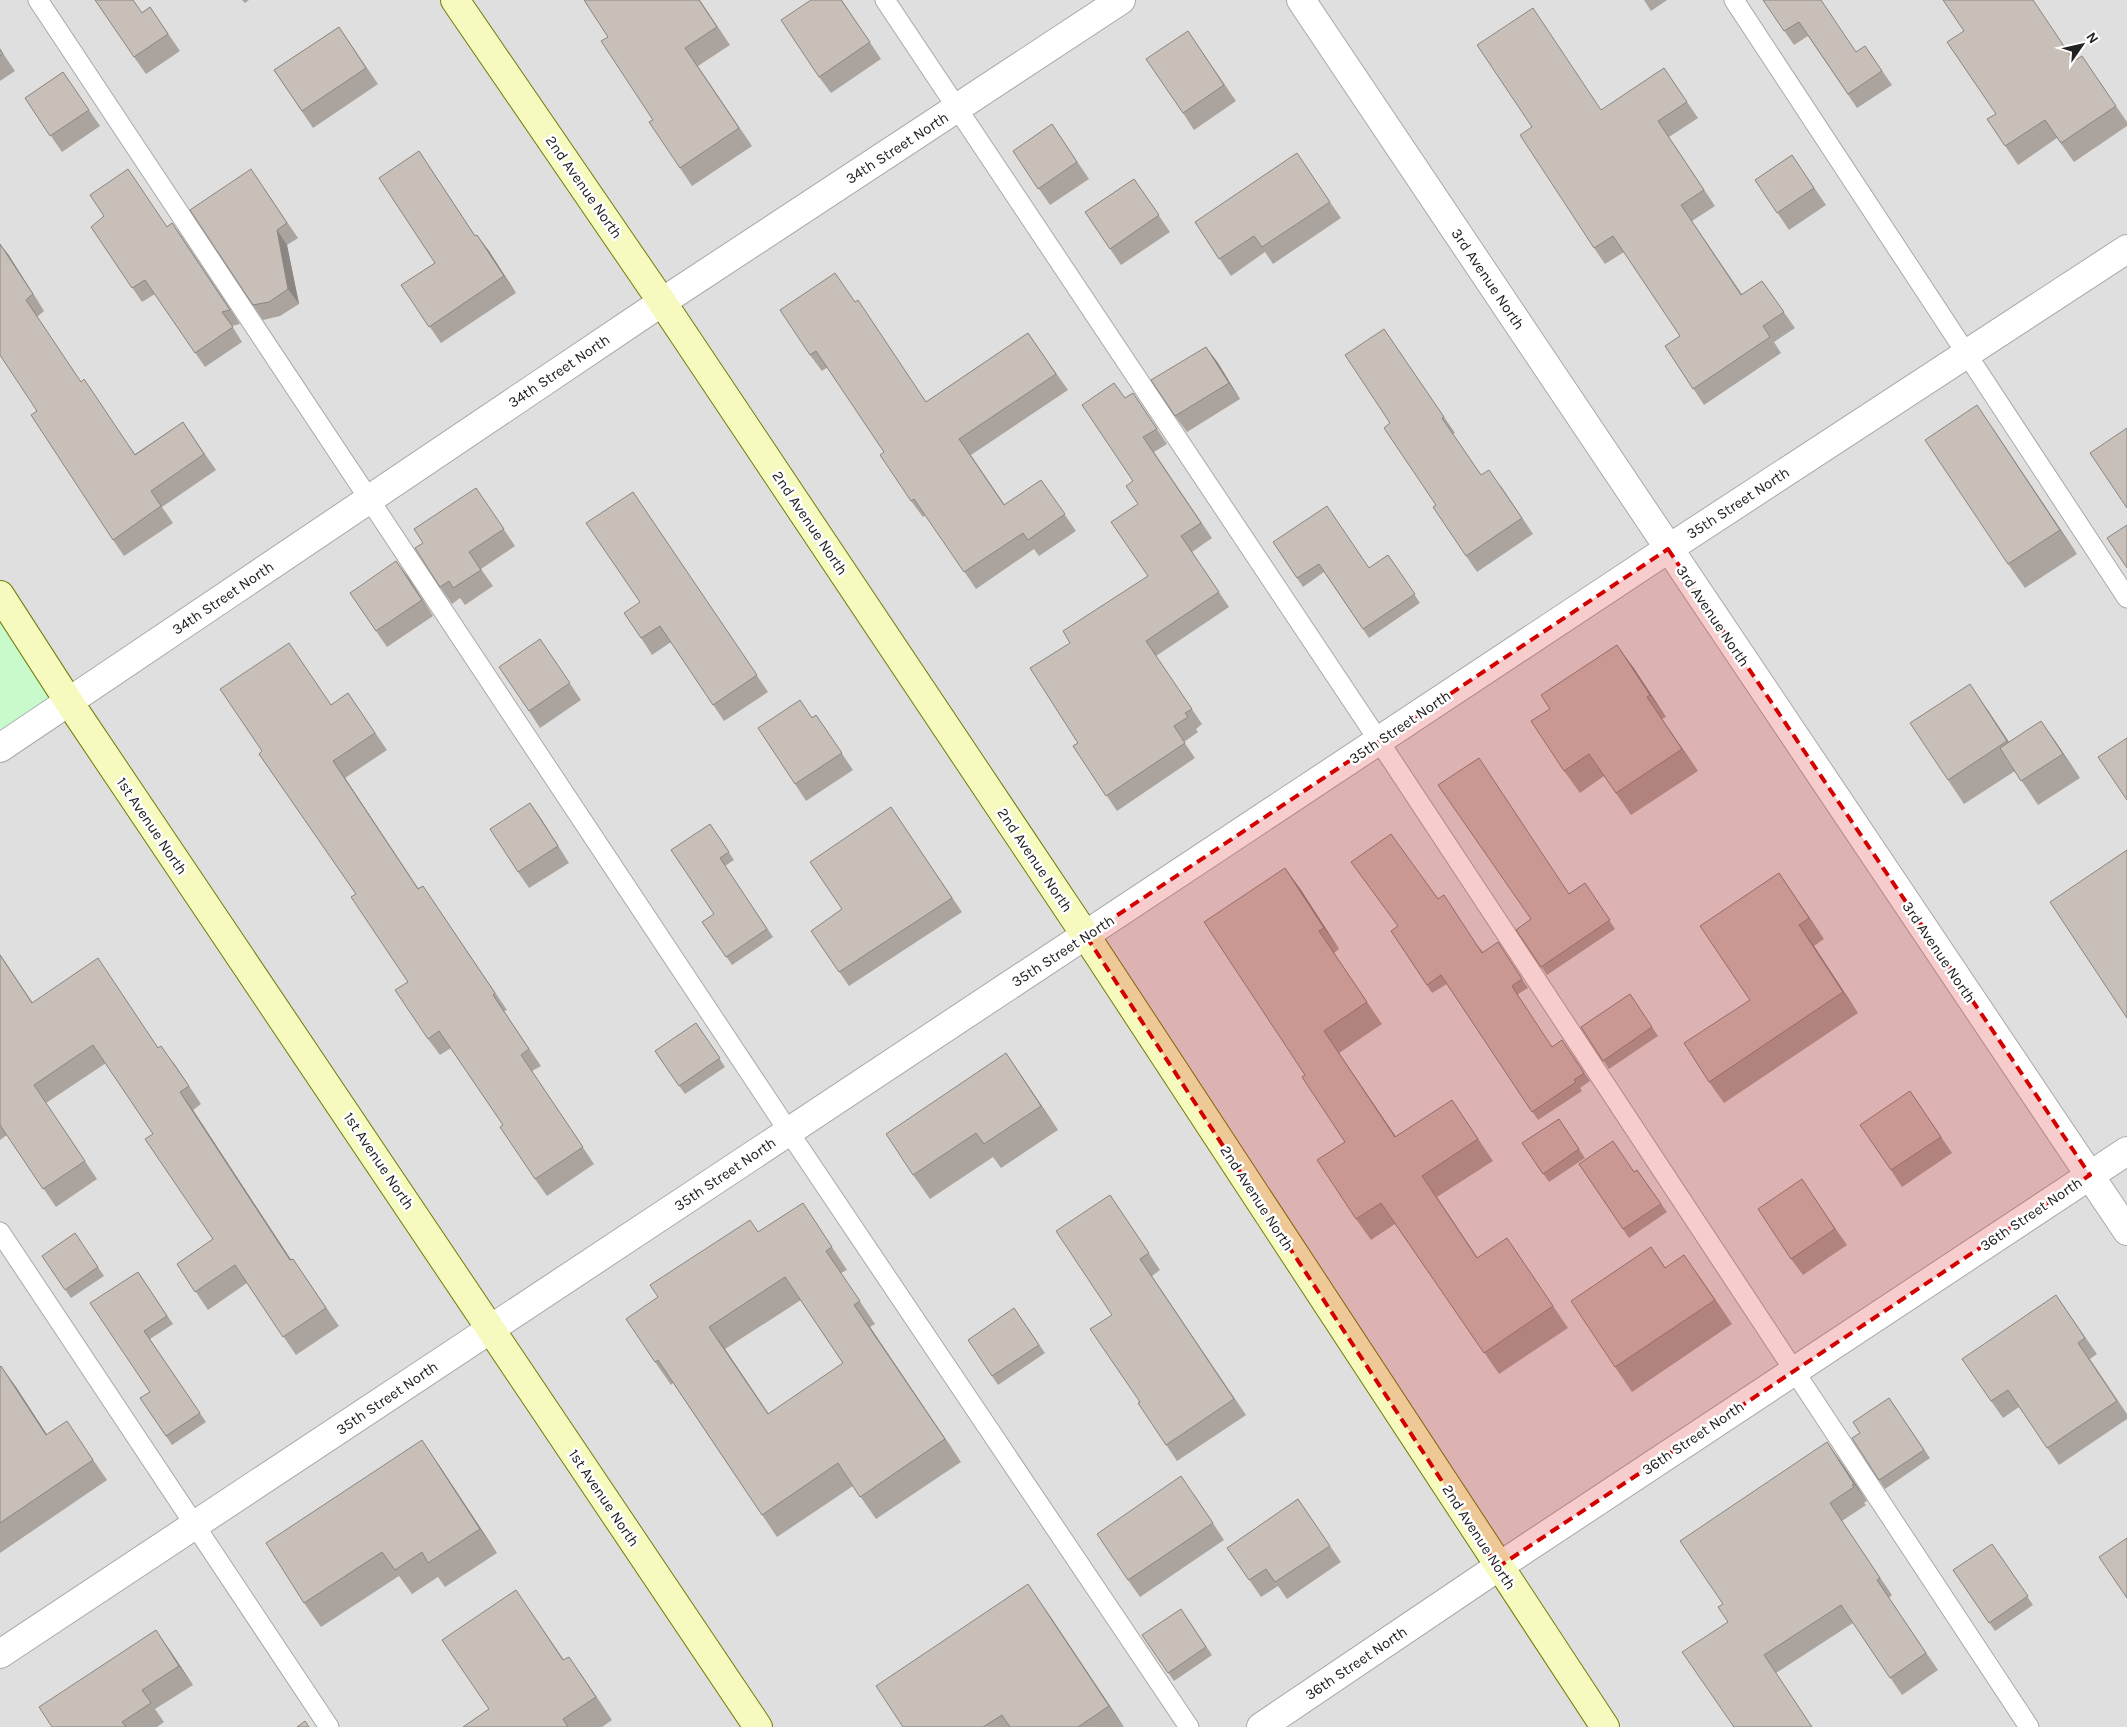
<svg xmlns="http://www.w3.org/2000/svg" width="2127" height="1727" viewBox="0 0 2127 1727" font-family="Karla,sans-serif">
	<style>
		.residential { fill: #e0dfdf }
		.park { fill: #c8facc }
		.lines { fill: none; stroke-linecap: round; stroke-linejoin: round }
		.service-casing { stroke: #a9a9a9; stroke-width: 21 }
		.minor-casing { stroke: #a9a9a9; stroke-width: 30 }
		.secondary-casing { stroke: #707d05; stroke-width: 30 }
		.service { stroke: #fff; stroke-width: 19 }
		.minor { stroke: #fff; stroke-width: 28 }
		.secondary { stroke: #f7fabf; stroke-width: 28 }
		.wall { fill: #aba49e; fill-rule: evenodd }
		.shaded-wall { fill: #8b8681 }
		.building { fill: #c7bfb8; stroke: #8b8681; fill-rule: evenodd }
		.marked { fill: #d40000; fill-opacity: 0.2; stroke: #d40000; stroke-width: 4; stroke-dasharray: 10 6; stroke-linejoin: round }
		.labels { text-anchor: middle; dominant-baseline: central; stroke-width: 5; stroke-linejoin: round; paint-order: stroke }
		.street-label { font-size: 15px; fill: #222; stroke: #fff }
	</style>
	<rect width="100%" height="100%" fill="#f2efe9"/>
	<rect class="residential" x="0" y="0" width="2127" height="1727"/>
	<polygon class="park" points="0,596 69,702 0,748"/>
	<g class="lines">
		<defs>
			<g id="service">
				<polyline points="38,0 789,1132 1189,1727"/>
				<polyline points="885,0 1379,741 2029,1727"/>
				<polyline points="1734,0 2127,598"/>
				<polyline points="0,1232 329,1727"/>
			</g>
			<g id="minor">
				<polyline points="1301,0 2127,1231"/>
				<polyline points="0,748 662,302 1121,0"/>
				<polyline points="0,1654 1668,549 2127,249"/>
				<polyline points="1261,1727 1498,1567 2127,1151"/>
			</g>
			<g id="secondary">
				<polyline points="455,0 662,302 1086,936 1605,1727"/>
				<polyline points="0,595 69,702 758,1727"/>
			</g>
		</defs>
		<use href="#service" class="service-casing"/>
		<use href="#minor" class="minor-casing"/>
		<use href="#secondary" class="secondary-casing"/>
		<use href="#service" class="service"/>
		<use href="#minor" class="minor"/>
		<use href="#secondary" class="secondary"/>
	</g>
	<g class="wall">
		<polygon points="242,0 249,0 245,3"/>
		<polygon points="584,0 700,0 730,45 698,66 752,146 692,186 680,168 608,37"/>
		<polygon points="842,0 881,59 831,93 819,77"/>
		<polygon points="1644,0 1667,0 1651,11"/>
		<polygon points="1763,0 1856,52 1865,46 1892,85 1857,108 1808,36 1794,45"/>
		<polygon points="150,7 180,51 146,74 134,57 142,12"/>
		<polygon points="339,27 378,84 313,128 274,70"/>
		<polygon points="1188,31 1236,101 1194,130 1183,113"/>
		<polygon points="1964,31 2074,61 2094,74 2127,122 2127,126 2074,162 2057,138 2018,165 1987,119 1996,114"/>
		<polygon points="0,49 15,71 0,81"/>
		<polygon points="1664,68 1698,118 1669,137 1715,206 1692,221 1742,294 1762,281 1795,328 1774,342 1781,353 1704,405 1665,346 1680,336 1624,252 1605,264 1594,248 1602,110"/>
		<polygon points="63,72 100,126 62,152 25,98"/>
		<polygon points="1052,124 1089,179 1050,205 1013,151"/>
		<polygon points="419,151 475,236 489,251 516,293 441,343 401,285 435,263"/>
		<polygon points="1792,155 1826,205 1789,230 1755,180"/>
		<polygon points="251,169 298,238 287,245 299,304 280,316 263,320 253,305"/>
		<polygon points="1308,170 1341,218 1273,264 1265,252 1231,276 1195,222"/>
		<polygon points="1134,179 1170,232 1121,265 1085,212"/>
		<polygon points="172,223 240,324 232,326 242,342 205,367 155,294 142,302 91,227 167,226"/>
		<polygon points="8,254 44,311 37,317 81,382 135,454 183,422 216,470 162,507 173,523 124,556 113,540 37,411"/>
		<polygon points="855,302 926,402 1028,333 1068,390 971,455 1005,505 1041,480 1076,531 1039,556 1034,549 976,589 926,515 923,517 911,501 884,452 828,367 822,371 810,355"/>
		<polygon points="1384,329 1455,433 1453,434 1481,475 1501,486 1533,534 1477,572 1466,556 1390,423"/>
		<polygon points="1206,347 1218,363 1240,399 1187,432 1175,416"/>
		<polygon points="1133,393 1167,444 1154,452 1212,538 1192,552 1229,607 1156,656 1202,724 1196,729 1198,732 1184,742 1195,758 1117,811 1073,746 1078,743 1070,643 1148,576 1138,504 1133,481 1125,398"/>
		<polygon points="1994,430 2077,554 2025,588 2008,564"/>
		<polygon points="476,488 515,546 481,569 493,586 465,605 460,598 452,604 440,587 423,543"/>
		<polygon points="633,492 768,692 724,721 671,642 652,655 641,638 640,602"/>
		<polygon points="1273,542 1369,568 1388,555 1420,603 1369,638 1324,572 1303,587"/>
		<polygon points="408,577 433,616 387,647 350,593"/>
		<polygon points="540,639 581,700 540,728 529,711"/>
		<polygon points="1633,667 1666,717 1662,719 1698,771 1631,815 1604,776 1580,793 1564,771"/>
		<polygon points="348,693 387,750 345,778 418,888 423,886 507,1010 504,1011 541,1066 532,1071 594,1164 547,1196 535,1179 503,1125 451,1048 440,1055 428,1039 408,982 356,894 259,754"/>
		<polygon points="1987,709 2009,742 2041,721 2080,778 2038,805 2015,771 1964,804 1948,780"/>
		<polygon points="816,715 853,770 806,801 795,784 812,717"/>
		<polygon points="530,803 569,863 529,888 518,872"/>
		<polygon points="891,807 962,912 849,986 811,931 842,909"/>
		<polygon points="710,824 734,860 725,866 773,937 732,965 702,922 714,914"/>
		<polygon points="1285,868 1301,890 1339,949 1334,953 1382,1024 1339,1053 1396,1137 1467,1122 1493,1161 1437,1197 1478,1258 1507,1238 1568,1328 1499,1374 1395,1224 1371,1240 1356,1219 1345,1142 1305,1075"/>
		<polygon points="1779,873 1824,939 1814,946 1858,1013 1724,1103 1709,1082 1750,1000"/>
		<polygon points="1585,883 1615,929 1547,975 1516,930"/>
		<polygon points="1438,899 1483,952 1498,942 1528,988 1518,994 1520,1000 1552,1047 1562,1040 1590,1081 1580,1088 1582,1091 1538,1120 1447,984 1432,993 1391,931"/>
		<polygon points="0,954 33,1003 110,976 158,1048 174,1063 201,1104 193,1110 291,1260 293,1259 339,1326 296,1355 247,1283 208,1310 177,1264 213,1239 153,1134 106,1063 46,1103 97,1179 56,1207 7,1135 0,1140"/>
		<polygon points="1630,994 1658,1036 1609,1069 1581,1027"/>
		<polygon points="696,1023 725,1067 685,1094 655,1051"/>
		<polygon points="1006,1053 1058,1130 1001,1168 993,1157 930,1199 913,1175"/>
		<polygon points="1910,1091 1952,1153 1902,1187 1891,1170"/>
		<polygon points="1559,1119 1585,1158 1549,1182 1522,1143"/>
		<polygon points="1579,1164 1634,1172 1637,1170 1667,1212 1629,1238"/>
		<polygon points="1110,1195 1160,1270 1152,1276 1246,1415 1177,1461 1138,1403 1140,1402"/>
		<polygon points="1813,1196 1847,1245 1803,1275 1791,1259"/>
		<path d="M 803,1203 L 847,1270 L 841,1273 L 875,1324 L 870,1327 L 961,1462 L 876,1519 L 853,1486 L 777,1537 L 673,1383 L 671,1385 L 655,1362 L 758,1232 ZM 801,1300 L 843,1363 L 769,1414 L 725,1349 Z"/>
		<polygon points="75,1233 104,1276 71,1298 42,1256"/>
		<polygon points="1651,1247 1665,1267 1701,1279 1732,1324 1632,1392 1615,1367"/>
		<polygon points="138,1272 173,1324 150,1339 206,1422 172,1445 140,1398 150,1392"/>
		<polygon points="2056,1295 2097,1354 2090,1359 2127,1414 2127,1419 2059,1465 2019,1407 2003,1418 1991,1401"/>
		<polygon points="1014,1308 1045,1353 998,1385 968,1340"/>
		<polygon points="0,1367 16,1387 47,1435 81,1442 107,1480 0,1553"/>
		<polygon points="1889,1398 1930,1458 1885,1489 1879,1480 1860,1433"/>
		<polygon points="1839,1459 1867,1501 1864,1503 1866,1505 1842,1521 1892,1595 1889,1598 1938,1670 1902,1695 1853,1623 1776,1673 1812,1727 1734,1727 1728,1622 1723,1604"/>
		<polygon points="439,1465 497,1553 445,1587 438,1577 412,1594 399,1576 321,1627 304,1603"/>
		<polygon points="1193,1493 1224,1540 1140,1597 1128,1580"/>
		<polygon points="1298,1499 1341,1562 1287,1599 1278,1586 1261,1597 1227,1548"/>
		<polygon points="1992,1544 2033,1605 1995,1631 1953,1570"/>
		<polygon points="1181,1609 1212,1655 1174,1681 1142,1635"/>
		<polygon points="532,1613 564,1660 569,1657 612,1720 602,1727 463,1727 489,1709"/>
		<polygon points="1050,1616 1124,1727 903,1727"/>
		<polygon points="169,1649 193,1685 155,1709 164,1722 157,1727 52,1727"/>
	</g>
	<g class="shaded-wall">
		<polygon points="419,151 430,168 486,253 475,236"/>
		<polygon points="172,223 182,237 240,324 230,310"/>
		<polygon points="277,230 287,245 299,304 288,289"/>
		<polygon points="477,235 489,251 516,293 504,276"/>
		<polygon points="0,244 8,254 44,311 33,294"/>
		<polygon points="1206,347 1218,363 1240,399 1229,383"/>
		<polygon points="1977,405 1994,430 2077,554 2060,530"/>
		<polygon points="396,561 408,577 433,616 422,600"/>
		<polygon points="1617,645 1633,667 1666,717 1650,695"/>
		<polygon points="1970,684 1987,709 2024,765 2007,741"/>
		<polygon points="1647,697 1662,719 1698,771 1682,749"/>
		<polygon points="2041,721 2058,745 2080,778 2063,754"/>
		<polygon points="333,761 345,778 429,905 418,889"/>
		<polygon points="530,803 542,820 569,863 558,846"/>
		<polygon points="1285,868 1301,890 1339,949 1324,928"/>
		<polygon points="1779,873 1824,939 1809,918"/>
		<polygon points="1799,925 1814,946 1858,1013 1843,992"/>
		<polygon points="1324,1031 1339,1053 1411,1159 1395,1137"/>
		<polygon points="1006,1053 1023,1078 1058,1130 1041,1106"/>
		<polygon points="180,1092 193,1110 303,1278 290,1260"/>
		<polygon points="1684,1255 1701,1279 1732,1324 1715,1300"/>
		<polygon points="854,1305 870,1327 961,1462 945,1439"/>
		<polygon points="709,1327 725,1349 784,1437 768,1414"/>
		<polygon points="1,1366 16,1387 61,1456 46,1435"/>
		<polygon points="422,1440 439,1465 497,1553 480,1529"/>
		<polygon points="1827,1442 1839,1459 1867,1501 1854,1484"/>
		<polygon points="1028,1584 1050,1616 1124,1727 1109,1706"/>
		<polygon points="156,1630 169,1649 193,1685 179,1666"/>
		<polygon points="569,1657 585,1680 612,1720 596,1697"/>
	</g>
	<g class="building">
		<polygon points="95,0 133,0 142,13 150,7 168,34 134,57"/>
		<polygon points="584,0 699,0 717,27 685,48 739,128 680,168 649,122 653,120 601,41 608,37"/>
		<polygon points="811,0 841,0 870,42 819,77 781,20"/>
		<polygon points="1763,0 1821,0 1856,52 1865,46 1882,71 1848,94 1799,22 1784,31"/>
		<polygon points="1943,0 2033,0 2074,61 2082,56 2116,106 2061,143 2045,120 2005,146 1987,119 1996,114 1947,42 1964,31"/>
		<polygon points="1533,8 1601,110 1664,68 1687,102 1658,121 1704,190 1681,205 1741,295 1762,281 1784,312 1763,326 1770,337 1693,389 1665,346 1680,336 1613,236 1594,248 1520,135 1532,127 1477,45"/>
		<polygon points="339,27 366,68 302,111 274,70"/>
		<polygon points="1188,31 1224,85 1183,113 1146,59"/>
		<polygon points="0,49 3,54 0,56"/>
		<polygon points="63,72 89,110 50,136 25,98"/>
		<polygon points="1052,124 1077,162 1038,189 1013,151"/>
		<polygon points="419,151 475,236 477,235 504,276 429,327 401,285 435,263 379,178"/>
		<polygon points="1297,153 1330,202 1262,247 1254,236 1219,259 1195,222"/>
		<polygon points="1792,155 1814,188 1777,213 1755,180"/>
		<polygon points="128,169 167,227 172,223 230,310 222,312 233,327 195,353 145,280 132,288 91,227 104,216 90,195"/>
		<polygon points="251,169 287,223 277,230 288,289 269,302 253,305 190,210"/>
		<polygon points="1134,179 1159,215 1110,249 1085,212"/>
		<polygon points="0,244 33,294 26,300 81,382 84,379 135,455 183,422 204,454 151,491 161,506 113,540 31,415 37,411 0,355"/>
		<polygon points="835,273 855,302 858,300 926,402 1028,333 1056,374 959,439 1004,505 1041,480 1065,514 1028,540 1023,533 964,572 914,499 911,501 880,455 884,452 816,351 810,355 780,310"/>
		<polygon points="1384,329 1444,417 1442,418 1481,475 1489,470 1522,518 1466,556 1433,507 1436,505 1384,428 1390,423 1345,355"/>
		<polygon points="1206,347 1229,383 1175,416 1151,380"/>
		<polygon points="1114,383 1125,398 1133,393 1157,429 1143,437 1201,523 1181,536 1219,592 1146,641 1192,709 1185,713 1188,717 1174,726 1185,743 1106,796 1073,746 1078,743 1030,668 1070,643 1063,631 1148,576 1111,522 1138,504 1126,486 1133,481 1082,405"/>
		<polygon points="1977,405 2060,530 2008,564 1925,440"/>
		<polygon points="2127,428 2127,508 2090,453"/>
		<polygon points="476,488 504,529 469,552 481,570 453,588 449,581 440,587 415,548 423,543 414,529"/>
		<polygon points="633,492 757,675 713,705 660,626 641,638 624,613 640,602 586,523"/>
		<polygon points="1327,506 1369,568 1388,555 1415,594 1363,629 1319,564 1297,578 1273,542"/>
		<polygon points="2127,525 2127,568 2107,538"/>
		<polygon points="396,561 422,600 376,631 350,593"/>
		<polygon points="540,639 570,683 529,711 499,667"/>
		<polygon points="289,643 331,705 348,693 375,733 333,761 418,889 423,886 495,993 493,995 529,1049 521,1055 583,1147 535,1179 500,1127 503,1125 439,1031 428,1039 395,990 408,982 351,897 356,894 259,754 262,751 220,689"/>
		<polygon points="1617,645 1650,695 1647,697 1682,749 1616,793 1589,754 1564,771 1531,721 1550,709 1541,695"/>
		<polygon points="1970,684 2007,741 1948,780 1910,723"/>
		<polygon points="800,700 812,718 816,715 842,753 795,784 758,728"/>
		<polygon points="2041,721 2063,754 2021,781 2000,748"/>
		<polygon points="2127,738 2127,800 2098,757"/>
		<polygon points="1479,758 1569,894 1585,883 1610,920 1541,967 1516,930 1531,919 1438,785"/>
		<polygon points="530,803 558,846 518,872 490,829"/>
		<polygon points="891,807 952,898 839,972 811,931 842,909 810,862"/>
		<polygon points="710,824 729,852 720,858 767,929 726,957 702,922 714,914 671,850"/>
		<polygon points="1391,834 1438,899 1444,895 1482,953 1498,942 1522,979 1512,986 1515,991 1552,1047 1562,1040 1584,1073 1574,1080 1576,1082 1532,1112 1441,975 1427,985 1391,931 1398,926 1351,862"/>
		<polygon points="2127,850 2127,1018 2050,902"/>
		<polygon points="1285,868 1324,928 1319,931 1367,1002 1324,1031 1395,1137 1452,1100 1478,1139 1422,1176 1477,1258 1507,1238 1553,1306 1484,1353 1381,1203 1356,1219 1317,1160 1345,1142 1302,1077 1305,1075 1204,922"/>
		<polygon points="1779,873 1809,918 1799,925 1843,992 1709,1082 1684,1043 1750,1000 1700,926"/>
		<polygon points="0,955 32,1003 98,958 158,1048 161,1046 189,1086 180,1092 290,1260 293,1259 326,1308 283,1337 235,1265 195,1292 177,1264 213,1239 145,1139 153,1134 93,1045 34,1085 85,1161 43,1189 0,1125"/>
		<polygon points="1630,994 1652,1027 1603,1061 1581,1027"/>
		<polygon points="696,1023 720,1058 679,1086 655,1051"/>
		<polygon points="1006,1053 1041,1106 984,1144 976,1133 913,1175 886,1134"/>
		<polygon points="1910,1091 1941,1137 1891,1170 1860,1125"/>
		<polygon points="1559,1119 1579,1149 1543,1174 1522,1143"/>
		<polygon points="1613,1141 1634,1172 1637,1170 1661,1204 1623,1229 1579,1164"/>
		<polygon points="1802,1179 1835,1229 1791,1259 1758,1209"/>
		<polygon points="1110,1195 1149,1253 1140,1259 1234,1399 1166,1445 1138,1403 1140,1402 1090,1329 1112,1315 1056,1231"/>
		<path d="M 803,1203 L 832,1247 L 826,1251 L 860,1301 L 854,1305 L 945,1439 L 860,1497 L 838,1463 L 762,1515 L 658,1360 L 655,1362 L 626,1319 L 658,1297 L 650,1285 L 750,1220 L 758,1232 ZM 785,1277 L 843,1363 L 768,1414 L 709,1327 Z"/>
		<polygon points="75,1233 98,1267 65,1290 42,1256"/>
		<polygon points="1651,1247 1665,1268 1684,1255 1715,1300 1615,1367 1571,1301"/>
		<polygon points="138,1272 167,1316 144,1331 200,1413 166,1436 140,1398 150,1392 90,1303"/>
		<polygon points="2056,1295 2085,1338 2078,1343 2117,1401 2047,1448 2008,1390 1991,1401 1962,1359"/>
		<polygon points="1014,1308 1039,1345 992,1376 968,1340"/>
		<polygon points="1,1366 46,1435 67,1421 93,1460 0,1523 0,1367"/>
		<polygon points="1889,1398 1924,1450 1879,1480 1852,1438 1860,1433 1853,1422"/>
		<polygon points="422,1440 480,1529 428,1563 422,1552 395,1570 382,1552 304,1603 266,1543"/>
		<polygon points="1827,1442 1854,1484 1852,1485 1854,1487 1830,1503 1880,1578 1877,1580 1926,1653 1890,1678 1841,1605 1764,1655 1812,1727 1734,1727 1682,1652 1728,1622 1718,1607 1723,1604 1680,1541"/>
		<polygon points="1181,1476 1213,1523 1128,1580 1097,1534"/>
		<polygon points="1298,1499 1330,1546 1275,1582 1266,1569 1249,1580 1227,1548"/>
		<polygon points="2127,1538 2127,1598 2099,1557"/>
		<polygon points="1992,1544 2028,1596 1989,1623 1953,1570"/>
		<polygon points="1028,1584 1109,1706 1078,1727 1010,1727 1002,1715 983,1727 903,1727 876,1686"/>
		<polygon points="516,1590 563,1660 569,1657 596,1697 563,1719 568,1727 463,1727 489,1709 442,1640"/>
		<polygon points="1181,1609 1206,1647 1168,1673 1142,1635"/>
		<polygon points="156,1630 179,1666 142,1690 151,1703 122,1722 126,1727 52,1727 39,1707"/>
		<polygon points="305,1721 309,1727 297,1727"/>
	</g>
	<path class="marked" d="M 1668,549 L 2090,1175 L 1498,1567 L 1086,936 Z"/>
	<g class="labels">
		<g class="street-label">
			<text transform="translate(897 148) rotate(-33)">34th Street North</text>
			<text transform="translate(584 187) rotate(55)">2nd Avenue North</text>
			<text transform="translate(1488 279) rotate(56)">3rd Avenue North</text>
			<text transform="translate(559 371) rotate(-34)">34th Street North</text>
			<text transform="translate(1738 503) rotate(-33)">35th Street North</text>
			<text transform="translate(810 523) rotate(56)">2nd Avenue North</text>
			<text transform="translate(223 598) rotate(-34)">34th Street North</text>
			<text transform="translate(1713 616) rotate(56)">3rd Avenue North</text>
			<text transform="translate(1400 727) rotate(-34)">35th Street North</text>
			<text transform="translate(152 826) rotate(56)">1st Avenue North</text>
			<text transform="translate(1035 860) rotate(56)">2nd Avenue North</text>
			<text transform="translate(1063 951) rotate(-33)">35th Street North</text>
			<text transform="translate(1939 952) rotate(56)">3rd Avenue North</text>
			<text transform="translate(379 1161) rotate(56)">1st Avenue North</text>
			<text transform="translate(725 1174) rotate(-34)">35th Street North</text>
			<text transform="translate(1257 1198) rotate(57)">2nd Avenue North</text>
			<text transform="translate(2031 1214) rotate(-34)">36th Street North</text>
			<text transform="translate(387 1398) rotate(-34)">35th Street North</text>
			<text transform="translate(1693 1438) rotate(-34)">36th Street North</text>
			<text transform="translate(604 1498) rotate(56)">1st Avenue North</text>
			<text transform="translate(1479 1537) rotate(57)">2nd Avenue North</text>
			<text transform="translate(1356 1663) rotate(-34)">36th Street North</text>
		</g>
	</g>
	<g transform="translate(2082 45) rotate(56)" stroke="#ffffff" stroke-width="4" paint-order="stroke">
	<path d="M0-4L9 19L0 12L-9 19Z" fill="#222222"/>
	<text y="-8" font-size="14" font-weight="bold" text-anchor="middle" fill="#222222">N</text>
	</g>
</svg>
